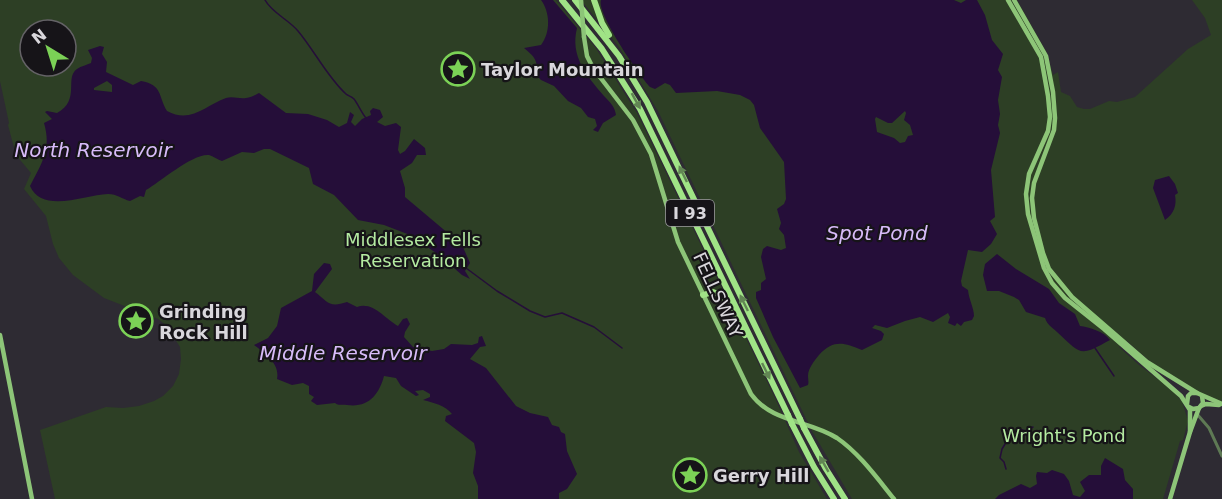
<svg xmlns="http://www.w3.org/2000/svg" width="1222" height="499" viewBox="0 0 1222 499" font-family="'DejaVu Sans',sans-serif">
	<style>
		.green { fill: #2d3f25; fill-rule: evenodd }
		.water { fill: #250e39; fill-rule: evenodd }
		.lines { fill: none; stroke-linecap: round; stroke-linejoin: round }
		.stream { stroke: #250e39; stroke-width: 1.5 }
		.minor { stroke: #5e7954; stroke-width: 3 }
		.major { stroke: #8dc578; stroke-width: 4.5 }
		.highway { stroke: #a0e386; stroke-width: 6 }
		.major-bridge { stroke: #8dc578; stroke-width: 4.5 }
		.highway-bridge { stroke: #a0e386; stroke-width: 6 }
		.oneway { fill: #628654 }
		.labels { text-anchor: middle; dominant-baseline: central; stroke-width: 4.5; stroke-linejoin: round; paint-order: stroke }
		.shield { fill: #161418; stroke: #9e9ca1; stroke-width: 1.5 }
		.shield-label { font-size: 16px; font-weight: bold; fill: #d9d7dc }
		.poi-label { font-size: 18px; font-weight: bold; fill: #d9d7dc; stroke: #161418; text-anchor: start }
		.park-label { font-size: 18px; fill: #b4eaa1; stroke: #161418 }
		.street-label { font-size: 18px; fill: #d9d7dc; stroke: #161418 }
		.water-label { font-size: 20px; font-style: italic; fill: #d7bbf9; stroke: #161418 }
	</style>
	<rect width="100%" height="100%" fill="#2e2b33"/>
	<g class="green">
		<path d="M 0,0 L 556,0 L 595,47 L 637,113 L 775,398 L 799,452 L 827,499 L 55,499 L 40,430 L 106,407 L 123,408 L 139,406 L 154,401 L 163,396 L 173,386 L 179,374 L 181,359 L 180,347 L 167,326 L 158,319 L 104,298 L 73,275 L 59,258 L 53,244 L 46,216 L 24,189 L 31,173 L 16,155 L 8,125 L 9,123 L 0,81 ZM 30,30 L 66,30 L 66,66 L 30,66 Z"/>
		<path d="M 581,0 L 1017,0 L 1047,53 L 1053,75 L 1058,72 L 1061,92 L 1070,96 L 1077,107 L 1084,109 L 1090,109 L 1109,101 L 1117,102 L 1135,97 L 1188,49 L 1211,35 L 1205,18 L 1192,0 L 1222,0 L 1222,403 C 1187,389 1154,367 1127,341 L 1119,347 L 1139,365 L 1171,389 L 1182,401 L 1188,421 L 1183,440 L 1180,441 L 1163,499 L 852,499 L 812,431 L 658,111 L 619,47 Z"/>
	</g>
	<g class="water">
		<path d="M 541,0 L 553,0 L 577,28 C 570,56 586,75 604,96 C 610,102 615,107 616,115 L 603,123 L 598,132 L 593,130 L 597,126 L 595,119 L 588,117 L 581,108 L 568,101 L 554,86 L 541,80 L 536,75 C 539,61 534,56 524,48 L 541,45 C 551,32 550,12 541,0 Z"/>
		<path d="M 601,0 L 954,0 L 961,3 L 966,0 L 977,0 L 985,15 L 992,40 L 1003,54 L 998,70 L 1002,77 L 998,100 L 1000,114 L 998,125 L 1000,133 L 991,170 L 995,217 L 990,221 L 997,234 L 991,244 L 982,252 L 968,250 L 961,281 L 962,286 L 968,290 C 969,300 974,308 974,316 L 972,320 L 964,322 L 961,326 L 957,323 L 955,326 L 948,323 L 950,317 L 948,313 L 933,322 L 920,317 L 905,321 L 887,328 L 875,325 L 872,328 L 881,331 L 884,334 L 882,340 L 862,350 C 844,343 834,339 819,355 C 815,360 808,368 808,376 C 808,379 809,382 808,385 L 800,388 L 773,337 L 756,298 L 756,292 L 761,290 L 761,283 L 766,279 L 761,257 L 763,249 L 767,246 L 781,250 L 786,248 L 784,235 L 779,229 L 781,223 L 777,209 L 784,204 L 786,199 L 784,162 L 760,128 L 754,105 L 750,100 L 740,95 L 717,91 L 676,93 L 670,85 L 665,83 L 655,89 L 650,87 C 639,75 596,13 601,0 ZM 905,111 L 906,113 L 904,120 L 910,125 L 913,135 L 908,136 L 905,142 L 900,143 L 894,138 L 877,132 L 875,119 L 876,117 L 888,123 L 892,123 Z"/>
		<path d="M 100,46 L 104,47 L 102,54 L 107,62 L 106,72 L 133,85 L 141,81 C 163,85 158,96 167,111 C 191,124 206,105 226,98 C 233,96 239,99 246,98 C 251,98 255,95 259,93 L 286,113 L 308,114 L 327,120 L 339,127 L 347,123 L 350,112 L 354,115 L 351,122 L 355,126 L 362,119 L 371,115 L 370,111 L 373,108 L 380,110 L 383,117 L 377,122 L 385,126 L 396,123 L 401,127 L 398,150 L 400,154 L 405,151 L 414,139 L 425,148 L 426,155 L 417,155 L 412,163 L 400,171 L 405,188 L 405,197 L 462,245 L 470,263 L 465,271 L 470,279 L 462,275 L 439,255 L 410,235 L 384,225 L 358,220 L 334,195 L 313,184 L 309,168 L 270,149 L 264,149 L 254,153 L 242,152 L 222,161 C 218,160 213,156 209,155 C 193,153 160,182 146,190 L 144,197 L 140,196 L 130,201 C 122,199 117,194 108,194 C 85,195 42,214 30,186 C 41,164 52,150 44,123 L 52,119 L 45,112 L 47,111 L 57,113 C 81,100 64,78 77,69 C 81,66 87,65 91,63 L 92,58 L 88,50 ZM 107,81 L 112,85 L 112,92 L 94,90 L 94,88 Z"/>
		<path d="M 1169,176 L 1175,184 L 1178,193 L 1175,195 C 1177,205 1174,214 1165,220 L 1153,188 L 1155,180 Z"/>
		<path d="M 997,254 L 1016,269 L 1049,289 L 1059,303 L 1075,314 L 1080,326 C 1089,327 1105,332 1110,340 C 1079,357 1082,355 1057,332 C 1051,326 1048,326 1045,318 L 1026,312 L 1019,300 L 1014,297 L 999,291 L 987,291 L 983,275 L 985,264 Z"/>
		<path d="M 324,263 L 330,264 L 332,269 L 315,292 C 328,302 329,308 347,302 L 357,307 C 373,301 385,319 398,326 L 403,319 L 407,318 L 410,324 L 405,332 L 404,337 L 413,347 L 432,351 L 444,349 L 451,344 L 472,345 L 478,343 L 479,337 L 482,336 L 486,346 L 480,347 L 470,359 L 486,368 L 516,406 L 530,413 L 548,417 L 552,425 L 559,427 L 561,432 L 565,434 L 567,451 L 577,474 L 567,489 L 559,493 L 559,499 L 478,499 L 478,486 L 473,473 L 476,452 L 474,443 L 445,421 L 446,416 L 452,414 C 445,405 434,403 423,400 L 430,397 L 430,394 L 423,390 L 415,391 L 419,395 L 416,396 L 401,386 L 396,378 L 384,376 C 379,395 368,408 347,405 C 341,404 339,406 335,403 L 317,405 L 311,401 L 314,397 L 309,394 L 309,386 L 303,383 L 292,385 L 277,379 C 280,364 266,354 254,345 L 268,338 L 277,326 L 281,308 L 312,291 L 314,274 Z"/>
		<polygon points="1105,458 1123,469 1125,480 1133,489 1133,499 995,499 999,495 1021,484 1030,488 1037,484 1036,476 1037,472 1047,473 1052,470 1064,474 1069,481 1073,495 1080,497 1085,491 1080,482 1089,475 1101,475 1101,466"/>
	</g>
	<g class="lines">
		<g class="stream">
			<path d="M 265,0 C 272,13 288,19 298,31 C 314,50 328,78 346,94 C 348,96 351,96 354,99 C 358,104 361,112 366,118"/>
			<polyline points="466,268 497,291 530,311 545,317 562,313 594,327 622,348"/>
			<polyline points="1095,348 1114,376"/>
			<polyline points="1006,469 1004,462 1000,458 1002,449 1010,436 1019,429 1026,431 1033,427"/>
		</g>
		<polyline class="minor" points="1197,414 1209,428 1222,456"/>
		<g class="major">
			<polyline points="1008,0 1041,57 1048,96 1050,117 1048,131 1029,174 1026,194 1028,214 1044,268 1052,283 1065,298 1104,329 1181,396 1190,410 1190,432"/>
			<polyline points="1014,0 1046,56 1053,92 1055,118 1054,130 1034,183 1032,198 1034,218 1043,253 1049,269 1072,297 1147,362 1197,393 1222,404"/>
			<path d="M 584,37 L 587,56 L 593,68 L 633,120 L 651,154 L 678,242 L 751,394 C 772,423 809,420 837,438 C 859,453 877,478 894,499"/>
			<polyline points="0,335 32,499"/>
			<polyline points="1187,404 1188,396 1191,393 1197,393"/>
			<polyline points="1201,406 1206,404 1219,405"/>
			<polyline points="1189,407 1193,409 1199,408 1203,403 1202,396"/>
			<polyline points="1170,499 1190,432 1199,408"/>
		</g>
		<g class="highway">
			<polyline points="562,0 602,49 640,109 788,415"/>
			<polyline points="575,0 619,56 647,102 800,419"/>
			<polyline points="594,0 602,23 609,35"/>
			<polyline points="703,295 713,292 718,294 745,335"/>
			<polyline points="792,424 814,467 834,499"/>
			<polyline points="804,428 826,469 845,499"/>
		</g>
		<polyline class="major-bridge" points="581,0 584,37"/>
		<g class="highway-bridge">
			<polyline points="788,415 792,424"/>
			<polyline points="800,419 804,428"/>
		</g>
	</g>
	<defs><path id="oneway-solid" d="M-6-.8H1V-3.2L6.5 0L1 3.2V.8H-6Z" transform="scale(1.5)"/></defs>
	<g class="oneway">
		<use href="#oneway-solid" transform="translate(636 101) rotate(61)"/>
		<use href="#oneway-solid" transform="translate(683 174) rotate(-116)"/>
		<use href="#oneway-solid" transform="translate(744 303) rotate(-116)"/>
		<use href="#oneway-solid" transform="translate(766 371) rotate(64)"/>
		<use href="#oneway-solid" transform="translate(824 464) rotate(-120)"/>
	</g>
	<defs>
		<symbol id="sight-ring" viewBox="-11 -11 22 22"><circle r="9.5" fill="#161418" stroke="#7bd156" stroke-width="1.5"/><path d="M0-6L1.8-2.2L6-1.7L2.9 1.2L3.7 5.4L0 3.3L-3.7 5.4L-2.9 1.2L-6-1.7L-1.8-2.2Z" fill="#7bd156"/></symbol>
	</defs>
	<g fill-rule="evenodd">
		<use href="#sight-ring" x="439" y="50" width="38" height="38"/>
		<use href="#sight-ring" x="117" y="302" width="38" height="38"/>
		<use href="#sight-ring" x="671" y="456" width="38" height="38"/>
	</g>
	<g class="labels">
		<rect class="shield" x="666" y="200" width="48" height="26" rx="4.5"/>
		<g class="shield-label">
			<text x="690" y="213">I 93</text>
		</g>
		<g class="poi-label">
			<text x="481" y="69">Taylor Mountain</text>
			<text x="159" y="311">Grinding<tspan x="159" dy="21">Rock Hill</tspan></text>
			<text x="713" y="475">Gerry Hill</text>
		</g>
		<g class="park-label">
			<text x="413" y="239">Middlesex Fells<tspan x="413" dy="21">Reservation</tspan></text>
			<text x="1064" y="435">Wright's Pond</text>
		</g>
		<g class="street-label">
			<text transform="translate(718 295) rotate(65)">FELLSWAY</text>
		</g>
		<g class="water-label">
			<text x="93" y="150">North Reservoir</text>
			<text x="877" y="233">Spot Pond</text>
			<text x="343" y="353">Middle Reservoir</text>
		</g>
	</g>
	<g transform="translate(48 48) rotate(322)"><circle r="28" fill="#161418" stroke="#646266" stroke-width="1.5"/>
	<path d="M0-4.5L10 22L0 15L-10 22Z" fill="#7bd156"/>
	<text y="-9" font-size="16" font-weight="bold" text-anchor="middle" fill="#d9d7dc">N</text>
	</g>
</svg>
